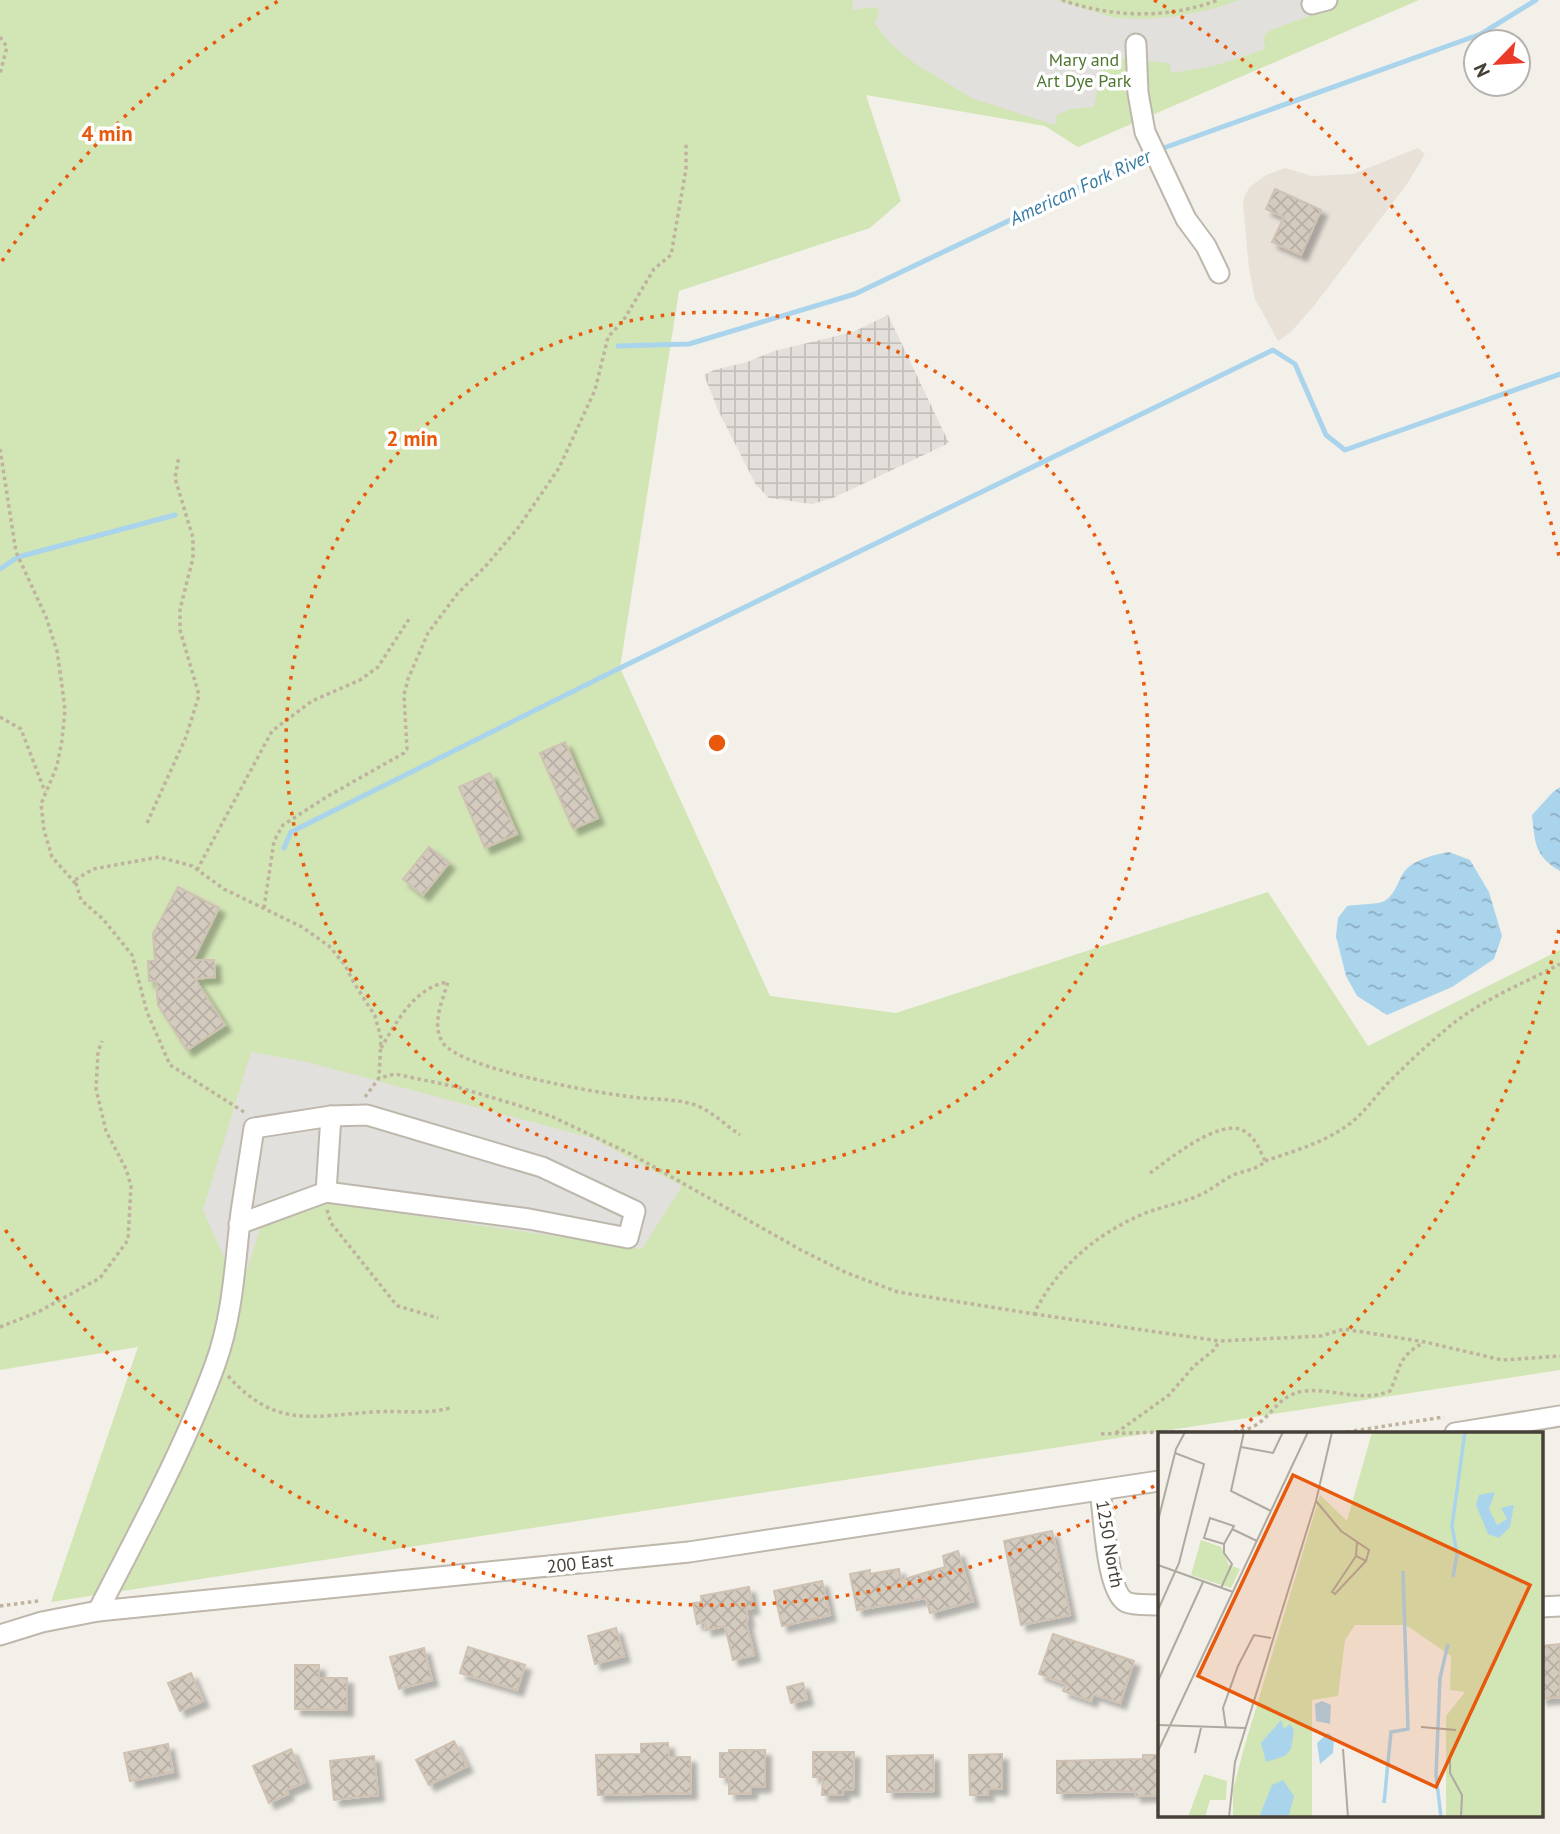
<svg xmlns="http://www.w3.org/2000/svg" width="1560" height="1834" viewBox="0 0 1560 1834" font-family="'PT Sans',sans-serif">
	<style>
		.residential { fill: #e7e1d8 }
		.industrial { fill: url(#industrial-grid) }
		.green { fill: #d2e5b5 }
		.parking { fill: #e2e0dd }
		.water { fill: url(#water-ripples) }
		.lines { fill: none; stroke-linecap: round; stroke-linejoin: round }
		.stream { stroke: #aad4ec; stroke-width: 5 }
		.building { fill: url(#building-cross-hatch); stroke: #cfc2b3; stroke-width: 2; filter: url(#shadow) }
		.minor-casing { stroke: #beb7ac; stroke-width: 23 }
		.path { stroke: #bfb29e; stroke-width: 3.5; stroke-dasharray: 3.5 3.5; stroke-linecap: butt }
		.minor { stroke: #fff; stroke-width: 19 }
		.ring { fill: none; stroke: #e8590c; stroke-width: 3.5; stroke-dasharray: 3.5 7 }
		.labels { text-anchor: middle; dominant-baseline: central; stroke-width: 7; stroke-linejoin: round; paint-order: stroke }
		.park-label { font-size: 18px; fill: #4d752f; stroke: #fff }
		.street-label { font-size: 18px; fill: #474038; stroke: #fff }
		.water-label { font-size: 19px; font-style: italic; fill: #367ba4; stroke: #fff }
		.inset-river { fill: none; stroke: #aad4ec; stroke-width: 3.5 }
		.inset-road { fill: none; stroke: #aeaaa2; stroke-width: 2 }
		.view { fill: #e8590c; fill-opacity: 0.15; stroke: #e8590c; stroke-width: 3.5 }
		.inset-edge { fill: none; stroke: #474038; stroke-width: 3.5 }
		.centre { fill: #e8590c; stroke: #fff; stroke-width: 3.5 }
		.ring-label { font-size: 21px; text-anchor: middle; font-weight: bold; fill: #e8590c; stroke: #fff; stroke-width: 7; stroke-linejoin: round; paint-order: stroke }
	</style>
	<defs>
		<pattern id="industrial-grid" width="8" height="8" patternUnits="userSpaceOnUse" patternTransform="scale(1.75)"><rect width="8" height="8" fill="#e3dfda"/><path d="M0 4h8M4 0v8" fill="none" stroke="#c4c0bc"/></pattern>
		<pattern id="water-ripples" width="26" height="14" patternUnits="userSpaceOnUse" patternTransform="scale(1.75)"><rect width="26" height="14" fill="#aad4ec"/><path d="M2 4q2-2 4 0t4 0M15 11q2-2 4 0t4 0" fill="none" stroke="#8cadc0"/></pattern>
		<pattern id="building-cross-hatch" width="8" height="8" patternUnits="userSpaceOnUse" patternTransform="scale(1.75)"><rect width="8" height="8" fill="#d4cbbf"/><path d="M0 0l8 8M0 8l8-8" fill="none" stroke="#b7afa5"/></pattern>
		<filter id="shadow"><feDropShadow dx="6" dy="6" stdDeviation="2" flood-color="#0004"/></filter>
	</defs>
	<rect width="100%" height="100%" fill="#f3f0e9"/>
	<polygon class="residential" points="1418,148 1425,154 1407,184 1313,307 1290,333 1278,341 1255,299 1249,269 1243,204 1245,195 1250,187 1266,175 1285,168 1312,176 1353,174"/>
	<polygon class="industrial" points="888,315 949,443 833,498 812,504 769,498 756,485 718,410 704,375 714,370 747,362 774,351 853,332"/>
	<polygon class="green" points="0,0 1419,0 1078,147 1045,126 866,95 901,201 870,228 679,291 620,668 770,996 896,1013 1268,892 1368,1046 1560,950 1560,1370 51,1602 138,1347 0,1370"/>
	<g class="parking">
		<polygon points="852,0 1056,0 1115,18 1147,19 1179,16 1216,8 1240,0 1312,0 1315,14 1271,30 1265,35 1263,41 1266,49 1214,66 1171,73 1170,63 1104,57 1094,107 1071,109 1061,113 1057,115 1055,125 974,99 942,80 914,63 890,43 874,23 878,18 879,10 873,7 853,10"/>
		<polygon points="251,1052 307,1062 592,1138 682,1186 642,1249 301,1199 261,1225 240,1293 203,1210"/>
	</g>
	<g class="water">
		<path d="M 1560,787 L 1560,871 C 1534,856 1535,842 1532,815 L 1553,792 Z"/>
		<path d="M 1449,852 L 1470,860 L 1489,892 L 1502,936 L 1494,959 L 1452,987 L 1387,1015 L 1357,996 L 1346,976 L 1336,936 L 1338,918 L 1347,906 C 1357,904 1380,905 1386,900 C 1395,894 1398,881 1404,872 C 1414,859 1434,855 1449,852 Z"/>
	</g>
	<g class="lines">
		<g class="stream">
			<polyline points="1158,150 1481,34 1536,0"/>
			<polyline points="618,346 689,344 855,294 1149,154"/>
			<polyline points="0,569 18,557 175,515"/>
			<polyline points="284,848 291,832 620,668 1273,350 1295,364 1326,435 1345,450 1560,374"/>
		</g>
	</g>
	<g class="building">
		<polygon points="1275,189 1321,210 1301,255 1272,242 1284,217 1266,209"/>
		<polygon points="565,742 598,818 573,829 540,753"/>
		<polygon points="490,773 517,834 485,848 459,787"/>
		<polygon points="429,847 449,863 423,895 403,879"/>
		<polygon points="178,887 219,908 193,960 214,960 215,977 195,979 225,1025 187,1050 158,1005 156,981 149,981 148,961 155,961 153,934"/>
		<polygon points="1052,1531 1070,1615 1021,1625 1004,1541"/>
		<polygon points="958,1551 973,1601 930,1613 926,1598 857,1610 850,1574 870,1570 870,1574 899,1569 901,1580 945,1567 943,1556"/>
		<polygon points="822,1581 830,1615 782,1626 774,1591"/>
		<polygon points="749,1587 753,1608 746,1609 748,1621 746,1622 754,1655 733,1660 725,1626 706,1630 705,1622 697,1624 693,1603 702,1602 701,1596"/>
		<polygon points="616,1628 624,1656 595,1664 588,1636"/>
		<polygon points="1053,1634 1134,1661 1120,1703 1093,1694 1091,1701 1063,1691 1066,1684 1039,1674"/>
		<polygon points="1560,1644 1560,1697 1541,1699 1541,1646"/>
		<polygon points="468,1647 525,1665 517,1690 460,1673"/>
		<polygon points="424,1648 432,1680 399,1689 390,1657"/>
		<polygon points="295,1665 319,1665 319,1678 347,1678 347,1710 295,1709"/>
		<polygon points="191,1673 203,1701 180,1711 168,1683"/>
		<polygon points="803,1683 807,1699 791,1703 787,1687"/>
		<polygon points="454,1741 467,1766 429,1785 416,1760"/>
		<polygon points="668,1743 669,1757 690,1757 691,1793 598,1795 596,1755 641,1754 641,1744"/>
		<polygon points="168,1744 173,1772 130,1781 124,1753"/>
		<polygon points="291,1749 305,1782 286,1790 288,1794 269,1803 253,1766"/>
		<polygon points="729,1750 765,1750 765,1786 751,1787 751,1793 729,1794 729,1777 720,1777 720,1753 729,1753"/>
		<polygon points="813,1752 854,1752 853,1790 843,1790 843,1795 822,1795 823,1777 813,1777"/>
		<polygon points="1002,1754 1002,1789 987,1789 988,1795 970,1795 969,1755"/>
		<polygon points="933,1755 934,1791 887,1792 887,1756"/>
		<polygon points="1143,1755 1159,1755 1159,1795 1135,1796 1135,1791 1057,1793 1057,1761 1143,1759"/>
		<polygon points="374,1756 378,1795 334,1800 330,1761"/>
	</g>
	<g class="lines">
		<defs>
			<g id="minor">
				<polyline points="1312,4 1327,0"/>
				<polyline points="1136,44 1138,93 1145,132 1186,219 1206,246 1219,273"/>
				<polyline points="326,1192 529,1219 628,1238 635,1211 542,1167 367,1115 331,1116"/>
				<polyline points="1455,1433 1560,1416"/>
				<path d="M 1100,1491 C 1104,1514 1106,1591 1126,1602 C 1135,1606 1149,1604 1159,1605"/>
				<polyline points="1541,1607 1560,1606"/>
				<path d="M 98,1611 C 138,1533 185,1447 215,1365 C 233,1316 235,1263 241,1212 L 254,1128 L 331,1116 L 326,1192 L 239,1224"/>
				<polyline points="0,1635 42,1622 98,1611 689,1552 1159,1481"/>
			</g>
		</defs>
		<use href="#minor" class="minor-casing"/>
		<g class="path">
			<path d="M 1062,0 C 1113,18 1168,19 1218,0"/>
			<polyline points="0,37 7,47 0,74"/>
			<polyline points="0,449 16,552 46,617 57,651 62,686 65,710 62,740 57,766 41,804 44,830 52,857 76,884"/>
			<polyline points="0,717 21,729 45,792"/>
			<polyline points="147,823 186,737 199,695 180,630 180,609 193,558 193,538 175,478 179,456"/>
			<polyline points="197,870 272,731 312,701 360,680 378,667 411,616"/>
			<polyline points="264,908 274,841 283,825 328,796 404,753 407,749 404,695 408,679 428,633 458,593 484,568 518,528 559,468 595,390 608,337 623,321 654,269 671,255 686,169 686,142"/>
			<path d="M 381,1048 C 397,1021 415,987 448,982 C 442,1002 431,1025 443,1043 C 461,1069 597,1093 632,1097 C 653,1100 675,1098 695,1105 C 712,1111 725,1125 740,1135"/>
			<path d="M 365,1097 L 379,1078 L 395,1074 L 457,1087 L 517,1105 L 553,1117 L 631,1154 L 801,1250 L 847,1273 L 898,1292 L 1034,1314 C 1056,1268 1096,1234 1143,1214 C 1163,1206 1184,1203 1204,1193 C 1213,1188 1222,1181 1231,1176 C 1241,1171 1258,1170 1265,1161 C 1260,1150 1254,1135 1242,1130 C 1218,1119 1168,1160 1149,1174"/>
			<polyline points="244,1112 170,1065 147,1012 132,955 103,919 81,900 75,880 93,869 159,857 192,866 224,889 302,927 329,946 345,965 354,983 375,1016 381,1038 379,1078"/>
			<path d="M 1265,1161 C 1294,1151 1323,1143 1348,1125 C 1366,1112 1377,1093 1393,1078 C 1409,1062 1426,1046 1444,1031 C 1478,1001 1521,985 1560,964"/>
			<polyline points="327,1210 331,1223 394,1302 398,1306 438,1318"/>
			<polyline points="1034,1314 1219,1341 1321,1336 1344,1329 1425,1342 1502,1360 1560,1356"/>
			<polyline points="0,1327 38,1312 100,1278 128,1240 131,1186 126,1169 106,1131 96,1089 98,1052 102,1041"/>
			<path d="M 228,1376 C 276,1429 311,1416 374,1412 C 401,1410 422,1415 450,1408"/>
			<polyline points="1116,1433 1169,1395 1194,1366 1215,1349 1219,1341"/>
			<polyline points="1340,1433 1444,1417"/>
			<path d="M 1101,1434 C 1128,1433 1155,1432 1182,1432 C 1203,1432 1227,1435 1247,1429 C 1271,1422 1275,1395 1304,1391 C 1333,1388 1362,1403 1390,1391 C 1401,1368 1397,1357 1423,1343"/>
			<polyline points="0,1606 38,1601"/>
		</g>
		<use href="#minor" class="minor"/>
	</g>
	<g class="ring">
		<circle cx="717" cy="743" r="431"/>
		<path d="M1559 930A862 862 0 0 1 1236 1431M1154 1486A862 862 0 0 1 2 1225M2 261A862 862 0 0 1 280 0M1154 0A862 862 0 0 1 1559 556"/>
	</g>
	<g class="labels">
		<g class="park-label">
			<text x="1084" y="59">Mary and<tspan x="1084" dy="21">Art Dye Park</tspan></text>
		</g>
		<g class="street-label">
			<text transform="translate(1110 1544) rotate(80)">1250 North</text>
			<text transform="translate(580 1563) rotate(-6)">200 East</text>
		</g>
		<g class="water-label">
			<text transform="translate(1080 187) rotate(-25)">American Fork River</text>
		</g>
	</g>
	<g transform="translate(1158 1432)">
		<rect width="385" height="385" fill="#f3f0e9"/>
		<path d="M 214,0 L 385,0 L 385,385 L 288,385 L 288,284 L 307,260 L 292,258 L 293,224 L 248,193 L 197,193 L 187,208 L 180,264 L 154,268 L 154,385 L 75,385 L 75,358 L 86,316 L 162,63 L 189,89 ZM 43,108 L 63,115 L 71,133 L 82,137 L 73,156 L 33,143 ZM 46,342 L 69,349 L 68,368 L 52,368 L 47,385 L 30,385 Z" fill="#d2e5b5"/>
		<path d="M 337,60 L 331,77 L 339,93 L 349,87 L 343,76 L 356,73 L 352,95 L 341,106 L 330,102 L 318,73 L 321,63 ZM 164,269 L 173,273 L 172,292 L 158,289 L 157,272 ZM 123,288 L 126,297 L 132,292 L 136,298 L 133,317 L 127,324 L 108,330 L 103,311 ZM 170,301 L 176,306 L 175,321 L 162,332 L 159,311 ZM 125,348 L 136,364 L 131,383 L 101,385 L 114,353 Z" fill="#aad4ec"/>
		<path class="inset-river" d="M 295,145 L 299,122 L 294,94 L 307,0M 226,371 L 233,300 L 250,297 L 245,139M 283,385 L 278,343 L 282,246 L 290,212"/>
		<path class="inset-road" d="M 86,0 L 73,59 L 113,79M 83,15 L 115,21 L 125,0M 158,69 L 183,99 L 211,118 L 208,129 L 198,124 L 199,110M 0,89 L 18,17 L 27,0M 74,97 L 99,109M 198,124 L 174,160 L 177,162 L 208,129M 0,133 L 75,160M 63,156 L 74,132 L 66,121 L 66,112 L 46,106 L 52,86 L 76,94 L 66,112M 0,178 L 21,131 L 46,32 L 17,21M 0,249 L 45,150M 0,293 L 87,296M 263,295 L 298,298M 68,296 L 65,276 L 80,234 L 96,203 L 113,206M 185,317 L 190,385M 0,319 L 150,0M 37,321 L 43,296M 292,323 L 292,341 L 304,363 L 303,385M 71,385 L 77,330 L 158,69 L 174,0"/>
		<path class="view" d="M 135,43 L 372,153 L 278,355 L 40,244 Z"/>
		<rect width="385" height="385" class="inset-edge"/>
	</g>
	<circle cx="717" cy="743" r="10" class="centre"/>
	<g class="ring-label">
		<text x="107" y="141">4 min</text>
		<text x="412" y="446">2 min</text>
	</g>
	<g transform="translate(1497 63) rotate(245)"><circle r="33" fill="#ffffff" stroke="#b5b3af" stroke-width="2"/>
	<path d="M0-5L12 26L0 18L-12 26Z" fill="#eb3a28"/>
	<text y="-10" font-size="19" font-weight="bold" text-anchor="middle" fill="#474038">N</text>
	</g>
</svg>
